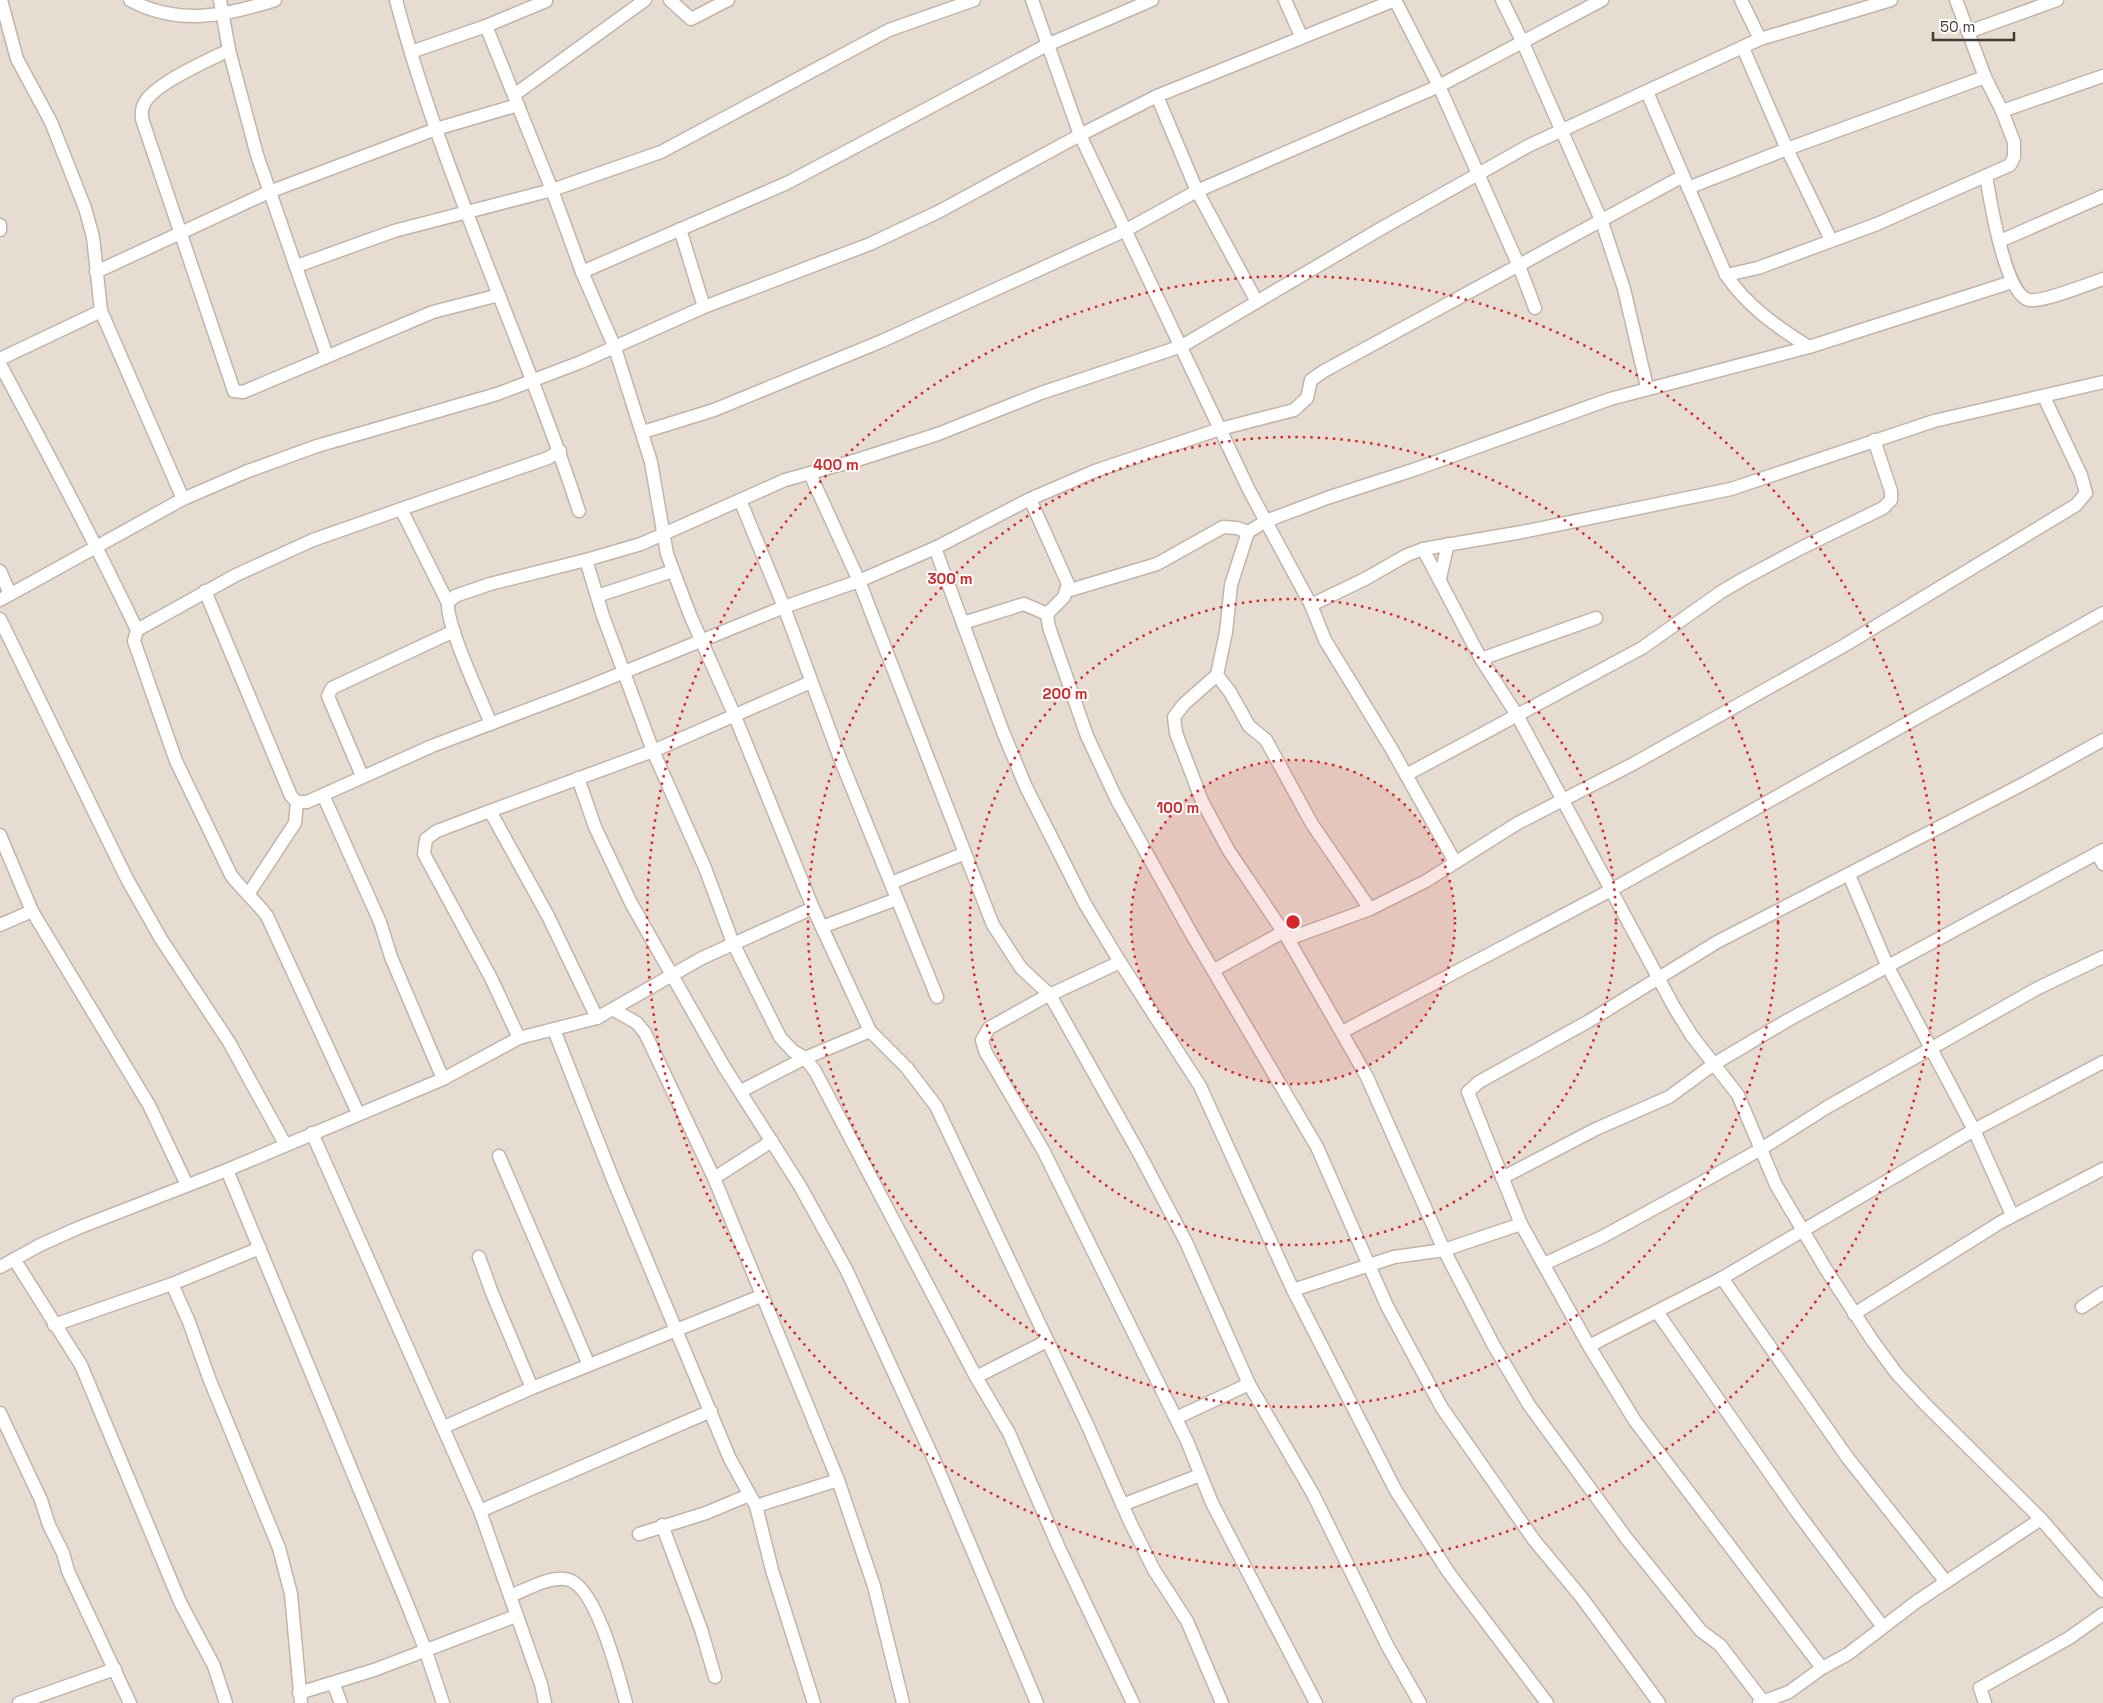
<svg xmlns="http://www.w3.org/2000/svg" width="2103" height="1703" viewBox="0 0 2103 1703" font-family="'Space Grotesk',sans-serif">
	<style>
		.residential { fill: #e7dcd2 }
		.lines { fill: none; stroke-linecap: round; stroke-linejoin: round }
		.minor-casing { stroke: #c2b4a9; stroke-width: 15 }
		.minor { stroke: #fff; stroke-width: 12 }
		.ring { fill: none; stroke: #d62828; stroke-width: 2.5; stroke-dasharray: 2.5 5 }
		.centre { fill: #d62828; stroke: #fff; stroke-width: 2.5 }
		.ring-label { font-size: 15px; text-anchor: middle; font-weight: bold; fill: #d62828; stroke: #fff; stroke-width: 4; stroke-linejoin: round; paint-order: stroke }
	</style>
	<rect width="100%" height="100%" fill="#f3ece4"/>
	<rect class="residential" x="0" y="0" width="2103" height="1703"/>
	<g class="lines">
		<defs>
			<g id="minor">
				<polyline points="1,0 17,59 51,122 85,208 93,237 101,311 183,499"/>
				<path d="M 130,0 C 177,26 226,16 275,0"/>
				<polyline points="220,0 229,50 257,155 327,356"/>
				<path d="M 396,0 C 442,175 523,339 579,511"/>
				<polyline points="670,0 691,19 728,0"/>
				<polyline points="1032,0 1080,135 1249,490 1311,605 1325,640 1391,748 1455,862"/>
				<polyline points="1285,0 1301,36"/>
				<polyline points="1395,0 1439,86 1519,266 1535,308"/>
				<polyline points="1502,0 1523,43 1602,222 1624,289 1647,387"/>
				<polyline points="1741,0 1760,39"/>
				<polyline points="486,26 552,190 582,272 615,348 651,462 667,554 690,615 734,714 813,908 870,1031 907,1068 936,1106 1086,1422 1130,1522 1154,1570 1187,1621 1222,1703"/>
				<polyline points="1968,32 2057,0"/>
				<polyline points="1743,48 1787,149 1831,240"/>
				<path d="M 229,50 C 209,60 153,84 144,104 C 141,109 142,114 142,119 L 234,391 L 243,392 L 433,312 L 499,295"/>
				<polyline points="411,52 486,26 546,1"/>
				<path d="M 1647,92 L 1726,275 C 1747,306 1777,327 1809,347"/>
				<polyline points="514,95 645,0"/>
				<polyline points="1157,96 1197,191 1257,302"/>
				<polyline points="2002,111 2103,76"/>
				<path d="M 1986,176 C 1990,199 2005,295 2029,300 C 2041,303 2088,284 2103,279"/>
				<polyline points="1688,188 1787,149 1985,77"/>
				<polyline points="0,225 0,230"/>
				<polyline points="680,229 704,307"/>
				<polyline points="2000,241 2103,196"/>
				<polyline points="297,266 394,231 552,190 661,152 889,30 974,0"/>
				<polyline points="96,272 269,192 436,129 518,105"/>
				<polyline points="582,272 787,183 1047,45 1152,0"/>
				<polyline points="1726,275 1758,268 1877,224 2010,165 2014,157 2014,142 2002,111 1985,77 1956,0"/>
				<polyline points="0,359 101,311"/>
				<path d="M 0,364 C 47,452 94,540 137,630 L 134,641 L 176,761 L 231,875 C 242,890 256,901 267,916 L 358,1113"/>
				<polyline points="643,432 714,410 882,341 1126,230 1197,191 1439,86 1602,0"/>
				<polyline points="810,474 859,581 993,925 1021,968 1050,995 1140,1155 1186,1242 1249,1384 1313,1494 1388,1647 1420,1703"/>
				<polyline points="1030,499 1068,584 1064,597 1047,614 1049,627 1087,736 1117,800 1191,933 1317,1147 1387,1306 1442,1408 1534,1540 1582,1598 1659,1703"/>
				<polyline points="740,500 784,607 841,761 937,997"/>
				<polyline points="1248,532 1231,585 1226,632 1217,675 1184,704 1174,717 1176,733 1202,801 1229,851 1288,939 1367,1077 1444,1250 1494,1346 1529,1405 1627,1539 1701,1631 1720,1645 1762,1700"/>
				<polyline points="935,548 1003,732 1026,787 1085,904 1120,962 1200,1086 1293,1290 1396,1491 1449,1573 1547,1703"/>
				<polyline points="1423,549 1481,659 1517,715 1674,1007 1692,1036 1738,1095 1776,1185 1827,1271 1872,1340 1897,1374 1925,1404 2041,1519 2103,1591"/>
				<polyline points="586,560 603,616 653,751 705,868 733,943 780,1037 793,1051 805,1058 815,1071 976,1377 1009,1433 1059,1548 1133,1703"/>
				<polyline points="0,571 10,594"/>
				<polyline points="1440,578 1448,544"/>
				<polyline points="205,591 291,796 297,802 307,802 432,746 585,688 784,607 859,581 935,548 1030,499 1095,471 1220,429 1294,410 1307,398 1311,380 1324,371 1683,176"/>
				<polyline points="1067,591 1157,564 1223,527 1237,528 1248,532 1266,521 1327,498 1416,469 1610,399 1809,347 2012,282"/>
				<polyline points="597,596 673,571"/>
				<polyline points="0,600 183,499 248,471 317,446 497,394 581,362 704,307 870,244 938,212 1080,135 1157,96 1395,0"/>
				<polyline points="448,603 455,596 490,584 586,560 641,544 785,480 857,460 938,434 1041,393 1182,346 1382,228 1530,145 1760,39 1891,0"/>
				<polyline points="1311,605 1365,579 1407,555 1423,549 1522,532 1731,489 1934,421 2103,382"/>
				<polyline points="0,619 127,879 161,939 229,1042 285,1144"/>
				<polyline points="963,623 1024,604 1047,614"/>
				<polyline points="137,630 236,575 313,540 401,509"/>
				<polyline points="1481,659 1596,618"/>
				<polyline points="1217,675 1230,692 1249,726 1266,740 1312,824 1370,909"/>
				<path d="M 491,724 C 481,699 446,625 448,603 L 401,509 L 548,458 L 560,451"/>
				<polyline points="1406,775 1642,648 1721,592 1743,579 1801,548 1883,508 1891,500 1891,491 1874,440"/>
				<polyline points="362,776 328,696 332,688 454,631"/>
				<polyline points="578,778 595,827 631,903 723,1065 800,1186 847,1271 935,1462 1037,1703"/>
				<polyline points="323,795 380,922 391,957 443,1079"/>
				<polyline points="490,811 548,916 597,1018"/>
				<polyline points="0,835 32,911 149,1105 187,1185"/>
				<polyline points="2097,853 2103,864"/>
				<polyline points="1849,875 1887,965 1974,1130 2012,1215"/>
				<polyline points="891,883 963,854"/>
				<polyline points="249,893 295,823 297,802"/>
				<polyline points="0,925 32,911"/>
				<polyline points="822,927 897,899"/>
				<polyline points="1288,939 1370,909 1426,881 1518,823 1633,764 1845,645 2076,505 2086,493 2081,475 2044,397"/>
				<polyline points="1120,962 1041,999 989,1028 982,1040 985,1051 1043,1150 1187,1441 1212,1503 1316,1703"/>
				<polyline points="1214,970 1283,932"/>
				<polyline points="614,1010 637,1023 645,1033 714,1178 838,1480 874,1586 903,1703"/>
				<polyline points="554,1030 612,1177 730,1459 756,1506 772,1570 814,1703"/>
				<polyline points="1342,1032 1611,890 2103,613"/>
				<polyline points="519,1038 491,978 424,854 426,839 437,831 490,811 653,751 811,682"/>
				<polyline points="741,1091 805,1058 870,1031"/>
				<polyline points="312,1133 480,1511 541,1684 545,1703"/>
				<polyline points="499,1156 589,1365"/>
				<polyline points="227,1170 408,1606 425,1649 443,1703"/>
				<polyline points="714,1178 772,1141"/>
				<polyline points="1502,1178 1596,1129 1669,1097 1714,1064 1788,1020 2103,850"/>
				<polyline points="479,1257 492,1293 532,1388"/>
				<polyline points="14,1259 81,1365 180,1602 214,1666 226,1703"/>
				<polyline points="1544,1264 1602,1237 1690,1189 1761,1149 1829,1106 2038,988 2103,957"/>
				<polyline points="0,1267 40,1245 78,1228 227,1170 443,1079 519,1038 597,1018 702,958 813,908"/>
				<polyline points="1722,1278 1847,1457 1946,1582"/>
				<polyline points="172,1284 189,1322 209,1378 279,1548 291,1594 301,1703"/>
				<polyline points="1293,1290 1394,1257 1444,1250 1521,1224"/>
				<polyline points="2082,1307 2103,1293"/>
				<polyline points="1657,1312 1797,1512 1883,1627"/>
				<polyline points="1854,1314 2001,1222 2103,1169"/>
				<polyline points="54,1325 172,1284 260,1248"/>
				<polyline points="1589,1346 1722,1278 1974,1130 2103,1062"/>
				<polyline points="976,1377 1047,1341"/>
				<polyline points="0,1413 41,1500 49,1525 63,1553 68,1571 130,1703"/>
				<polyline points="1176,1418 1249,1384"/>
				<polyline points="444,1427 532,1388 761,1296"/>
				<polyline points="1122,1505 1200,1475"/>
				<polyline points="756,1506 838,1480"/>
				<polyline points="480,1511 711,1411"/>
				<polyline points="662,1525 701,1629 715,1677"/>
				<polyline points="639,1534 706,1513 749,1495"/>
				<path d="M 510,1596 C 526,1590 547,1577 565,1579 C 595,1581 619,1677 626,1703"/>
				<polyline points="1822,1668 1635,1421 1589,1346 1521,1224 1468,1092 1479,1082 1589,1021 1717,942 2025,783 2103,740"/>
				<polyline points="333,1683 341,1703"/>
				<polyline points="299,1693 374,1670 516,1616"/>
				<polyline points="19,1703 115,1669"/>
				<polyline points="1759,1703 1789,1692 1822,1668 1848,1654 1916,1602 2041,1519"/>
				<polyline points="1985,1703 1980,1688 2069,1638 2103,1614"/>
			</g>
		</defs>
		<use href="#minor" class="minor-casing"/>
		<use href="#minor" class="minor"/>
	</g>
	<circle cx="1293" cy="922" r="162" fill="#d62828" fill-opacity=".12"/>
	<g class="ring">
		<circle cx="1293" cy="922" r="162"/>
		<circle cx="1293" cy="922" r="323"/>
		<circle cx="1293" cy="922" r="485"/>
		<circle cx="1293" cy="922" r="646"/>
	</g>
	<circle cx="1293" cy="922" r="8" class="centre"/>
	<g class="ring-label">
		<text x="836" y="470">400 m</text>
		<text x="950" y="584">300 m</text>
		<text x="1065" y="699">200 m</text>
		<text x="1178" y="813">100 m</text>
	</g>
	<path d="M1933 32v8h81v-8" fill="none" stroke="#453b33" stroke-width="2.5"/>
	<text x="1940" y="32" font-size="15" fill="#453b33" stroke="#ffffff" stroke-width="4" paint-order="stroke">50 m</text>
</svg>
